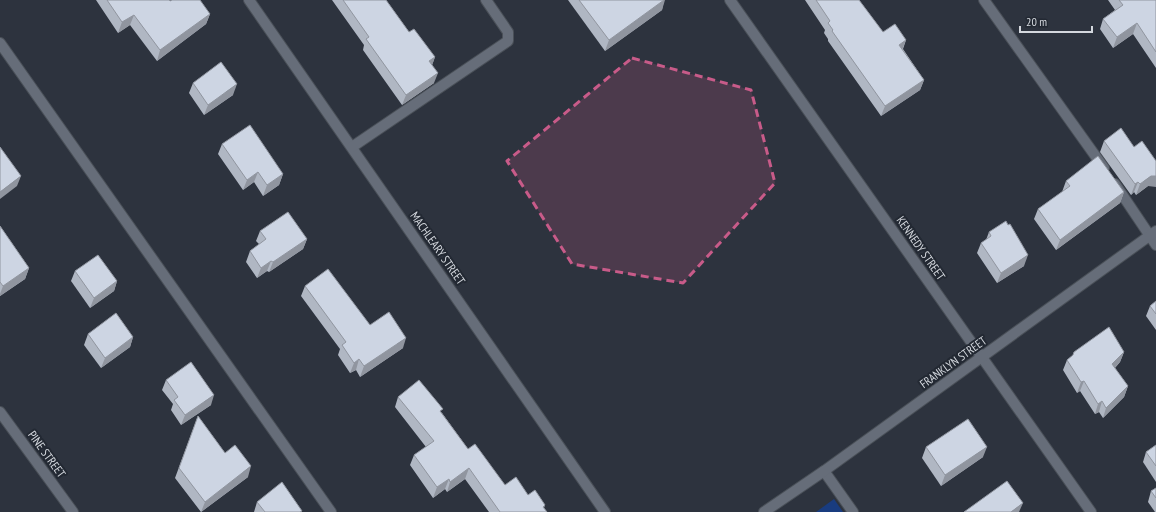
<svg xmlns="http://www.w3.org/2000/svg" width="1156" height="512" viewBox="0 0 1156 512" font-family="'PT Sans Narrow',sans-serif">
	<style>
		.green { fill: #193c7f }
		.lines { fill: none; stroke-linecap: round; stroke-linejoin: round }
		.minor-casing { stroke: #4a5058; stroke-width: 12 }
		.minor { stroke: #666d79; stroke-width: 10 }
		.wall { fill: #b0b7c3 }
		.shaded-wall { fill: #90959f }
		.building { fill: #cdd5e3; stroke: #90959f }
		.marked { fill: #c85b89; fill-opacity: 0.2; stroke: #c85b89; stroke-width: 3; stroke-dasharray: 8 5; stroke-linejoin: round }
		.labels { text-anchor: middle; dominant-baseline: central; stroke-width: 4; stroke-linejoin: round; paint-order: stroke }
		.street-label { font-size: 12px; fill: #d4d8de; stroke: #232933 }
	</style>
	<rect width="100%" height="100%" fill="#2d333e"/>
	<polygon class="green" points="834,499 843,512 816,512"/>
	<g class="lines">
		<defs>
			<g id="minor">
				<polyline points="249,0 605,512"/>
				<polyline points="730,0 1091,512"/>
				<polyline points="984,0 1104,168"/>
				<polyline points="0,43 331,512"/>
				<polyline points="352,147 508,41 508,32 486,0"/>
				<polyline points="1115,184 1156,245"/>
				<polyline points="0,412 73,512"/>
				<polyline points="824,471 853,512"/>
				<polyline points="764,512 824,471 1156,231"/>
			</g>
		</defs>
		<use href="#minor" class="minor-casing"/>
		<use href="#minor" class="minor"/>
	</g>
	<g class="wall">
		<polygon points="96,0 169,0 170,1 210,14 206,24 157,61 130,25 118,33"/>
		<polygon points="332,0 386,0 409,32 435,57 432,65 434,83 402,105 363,50 364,45"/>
		<polygon points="568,0 664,0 662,10 605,51"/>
		<polygon points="805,0 859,0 883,32 906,40 903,49 924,80 920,90 881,116 828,41 828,39 824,33 825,30"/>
		<polygon points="1108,0 1156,0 1156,68 1133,34 1113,48 1100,29 1103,19 1115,10"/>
		<polygon points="193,83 233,95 204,115 189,93"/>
		<polygon points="1104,141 1148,186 1136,195 1134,192 1131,195 1100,152"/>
		<polygon points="222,144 283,174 279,185 263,196 254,182 243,190 218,154"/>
		<polygon points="1066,181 1124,192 1120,203 1056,250 1034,219 1038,209 1062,192"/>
		<polygon points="0,226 29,268 25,279 0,296"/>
		<polygon points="260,231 307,239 303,249 269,272 267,271 257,278 246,262 250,251 259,244 256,241"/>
		<polygon points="989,232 1024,266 997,283 977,253 981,243 986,240"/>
		<polygon points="75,271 117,281 114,291 90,308 71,281"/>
		<polygon points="305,286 370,325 403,348 360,377 356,370 350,373 338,355 340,349 301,296"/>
		<polygon points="1156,301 1156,330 1146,316 1150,306"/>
		<polygon points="88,334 133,337 130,347 101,368 84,345"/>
		<polygon points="1074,352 1124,352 1120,362 1115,368 1128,386 1124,397 1103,418 1099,412 1095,414 1080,391 1077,393 1063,370 1067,360 1073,356"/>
		<polygon points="166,380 211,405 181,425 171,410 173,404 162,390"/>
		<polygon points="398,397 442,413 468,449 505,485 528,495 545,505 544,508 547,512 489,512 465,479 447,492 445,489 433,498 410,465 414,455 426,447 395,407"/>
		<polygon points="198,416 225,453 248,477 201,512 175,478"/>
		<polygon points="1156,445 1156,482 1143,462 1146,452"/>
		<polygon points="926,447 983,457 941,486 922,458"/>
		<polygon points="1156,488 1156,512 1155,512 1148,502 1151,491"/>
		<polygon points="257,502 301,512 254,512"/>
	</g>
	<g class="shaded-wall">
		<polygon points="664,0 665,0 662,10 605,51 609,40"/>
		<polygon points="210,14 206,24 157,61 160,50"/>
		<polygon points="134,15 130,25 118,33 122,22"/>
		<polygon points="1137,23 1133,34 1113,48 1117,37"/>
		<polygon points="906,40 902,50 899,45"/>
		<polygon points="435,57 431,68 429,61"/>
		<polygon points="438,73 434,83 402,105 406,95"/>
		<polygon points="924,80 920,90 881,116 885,106"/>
		<polygon points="237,84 233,95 204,115 208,105"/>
		<polygon points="258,172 254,182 243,190 247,180"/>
		<polygon points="283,174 279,185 263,196 267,185"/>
		<polygon points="21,176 17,186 0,199 0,192"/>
		<polygon points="1151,176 1156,176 1156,187 1148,186 1136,195 1140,184"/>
		<polygon points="1138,182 1134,192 1131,195 1135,184"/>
		<polygon points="1124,192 1120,203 1056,250 1060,240"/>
		<polygon points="307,239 303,249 269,272 273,262"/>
		<polygon points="1028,255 1024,266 997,283 1001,273"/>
		<polygon points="271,261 267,271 257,278 261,268"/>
		<polygon points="29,268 25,279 0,296 0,294 3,286"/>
		<polygon points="117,281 114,291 90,308 94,298"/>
		<polygon points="133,337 130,347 101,368 105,358"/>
		<polygon points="406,338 403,348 360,377 364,366"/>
		<polygon points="1124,352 1120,362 1108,375 1112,364"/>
		<polygon points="359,359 356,370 350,373 354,363"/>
		<polygon points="1084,381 1080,391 1077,393 1081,382"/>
		<polygon points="1128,386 1124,397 1103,418 1106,408"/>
		<polygon points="214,395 211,405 181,425 185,415"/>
		<polygon points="1102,401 1099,412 1095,414 1098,404"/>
		<polygon points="987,447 983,457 941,486 945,475"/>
		<polygon points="251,466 248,477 201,512 205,502"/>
		<polygon points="469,468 465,479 447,492 450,482"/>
		<polygon points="449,479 445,489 433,498 437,487"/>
		<polygon points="1023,503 1019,512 1011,512"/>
	</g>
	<g class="building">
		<polygon points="107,0 169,0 170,1 172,0 200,0 210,14 160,50 134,15 122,22"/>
		<polygon points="343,0 386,0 409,32 414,29 435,57 429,61 438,73 406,95 366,39 369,37"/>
		<polygon points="579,0 664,0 609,40"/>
		<polygon points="816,0 859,0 883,32 895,24 906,40 899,45 924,80 885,106 832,31 833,30 828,23 830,21"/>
		<polygon points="1119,0 1156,0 1156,52 1137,23 1117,37 1103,19 1123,5"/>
		<polygon points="221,62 237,84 208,105 193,83"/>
		<polygon points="250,125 283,174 267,185 258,172 247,180 222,144"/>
		<polygon points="1121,128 1134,147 1142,141 1156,161 1156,176 1151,176 1140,184 1138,182 1135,184 1104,141"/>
		<polygon points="0,147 21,176 0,192"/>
		<polygon points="1098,156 1124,192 1060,240 1038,209 1070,186 1066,181"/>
		<polygon points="288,212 307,239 273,262 271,261 261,268 250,251 266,239 260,231"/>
		<polygon points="1006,221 1008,225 1010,224 1028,255 1001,273 981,243 991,236 989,232"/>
		<polygon points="0,226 29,268 3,286 0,282"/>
		<polygon points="98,255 117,281 94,298 75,271"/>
		<polygon points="328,269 370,325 389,312 406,338 364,366 359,359 354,363 342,345 346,342 305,286"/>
		<polygon points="1156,301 1156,314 1150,306"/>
		<polygon points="116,313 133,337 105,358 88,334"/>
		<polygon points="1109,327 1124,352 1112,364 1128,386 1106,408 1102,401 1098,404 1084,381 1081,382 1067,360 1073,355 1074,352"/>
		<polygon points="191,362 214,395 185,415 174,400 178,397 166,380"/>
		<polygon points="419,380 443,409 440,411 468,449 475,444 505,485 516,477 528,495 535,490 545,505 543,507 547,512 500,512 469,468 450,482 449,479 437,487 414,455 434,441 398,397"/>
		<polygon points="198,416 225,453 235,445 251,466 205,502 179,468"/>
		<polygon points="968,419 987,447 945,475 926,447"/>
		<polygon points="1156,445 1156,466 1146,452"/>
		<polygon points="1007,481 1023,503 1011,512 964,512"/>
		<polygon points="282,482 302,511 300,512 265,512 257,502"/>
		<polygon points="1156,488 1156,498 1151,491"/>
	</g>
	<path class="marked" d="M 632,58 L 751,90 L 775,183 L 683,283 L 572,264 L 507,161 Z"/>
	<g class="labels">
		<g class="street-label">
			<text transform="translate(438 248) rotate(55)">MACHLEARY STREET</text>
			<text transform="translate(921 248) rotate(55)">KENNEDY STREET</text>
			<text transform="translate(953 362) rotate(-36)">FRANKLYN STREET</text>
			<text transform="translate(47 454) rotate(54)">PINE STREET</text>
		</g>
	</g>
	<path d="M1020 26v6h72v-6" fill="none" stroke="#d4d8de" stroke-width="2"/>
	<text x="1026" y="26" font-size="12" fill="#d4d8de" stroke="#232933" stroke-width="3" paint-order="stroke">20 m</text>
</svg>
